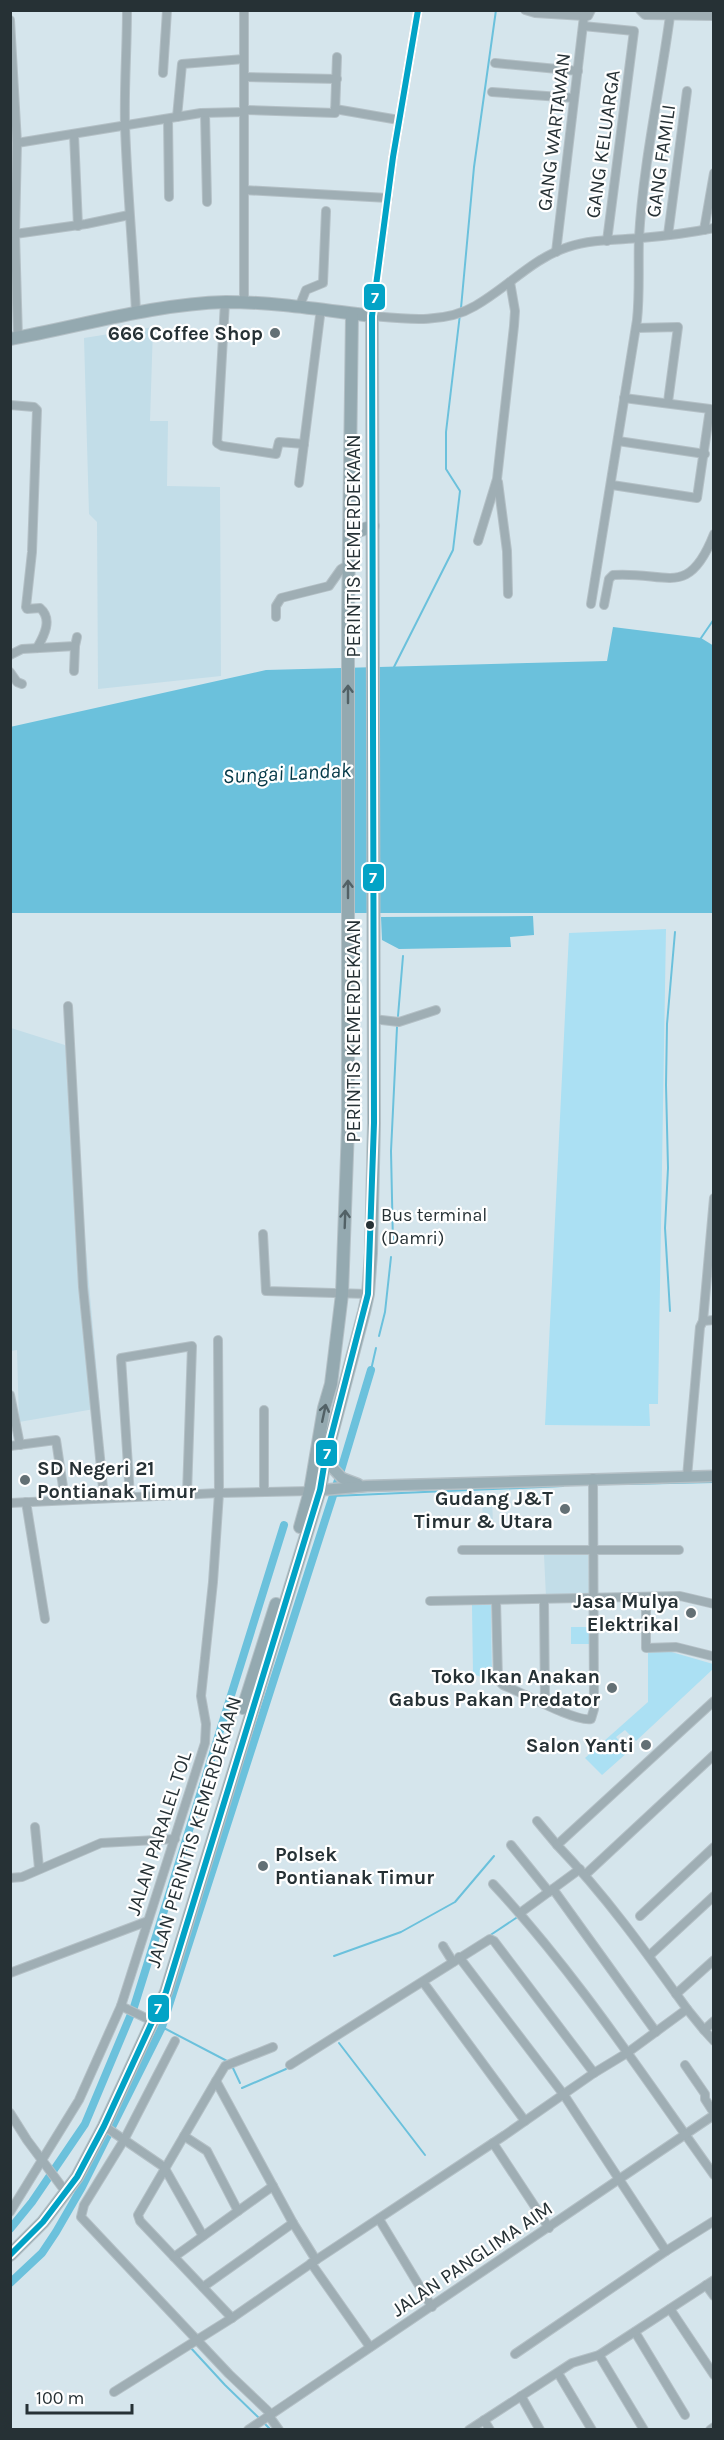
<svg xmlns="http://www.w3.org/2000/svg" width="724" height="2440" viewBox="0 0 724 2440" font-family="Karla,sans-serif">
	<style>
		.built { fill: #c2dde8 }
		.green { fill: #abe0f3 }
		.water { fill: #6bc1dc }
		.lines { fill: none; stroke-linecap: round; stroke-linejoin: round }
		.stream { stroke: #6bc1dc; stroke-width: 2 }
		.canal { stroke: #6bc1dc; stroke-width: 8 }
		.minor-casing { stroke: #b4c0c6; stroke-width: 10 }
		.major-casing { stroke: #b4c0c6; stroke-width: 13 }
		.highway-casing { stroke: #b4c0c6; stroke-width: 14 }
		.minor { stroke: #9faeb4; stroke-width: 8 }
		.major { stroke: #9aaeb5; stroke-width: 10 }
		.highway { stroke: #94a9b0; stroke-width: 12 }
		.bus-1-casing { stroke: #fff; stroke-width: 10 }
		.bus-1 { stroke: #02a3c6; stroke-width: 6 }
		.oneway { stroke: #526166 }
		.poi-dot { fill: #637075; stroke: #fff; stroke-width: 2 }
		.bus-dot { fill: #263135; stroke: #fff; stroke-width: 2 }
		.labels { text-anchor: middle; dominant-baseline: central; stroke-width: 4.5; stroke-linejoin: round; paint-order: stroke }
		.bus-label { font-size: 18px; fill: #263135; stroke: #fff; text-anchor: start }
		.street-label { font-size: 20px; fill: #263135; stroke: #fff }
		.poi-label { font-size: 20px; font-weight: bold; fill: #263135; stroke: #fff; text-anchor: end }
		.water-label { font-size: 21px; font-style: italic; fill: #043948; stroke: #fff }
		.line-badge { stroke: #fff; stroke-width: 2 }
		.badge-label { font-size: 16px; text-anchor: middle; font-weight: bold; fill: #fff }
	</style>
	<rect width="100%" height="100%" fill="#d5e5ec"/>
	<g class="built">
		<polygon points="153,327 150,421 168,421 167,486 220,487 221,676 98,689 97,522 89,514 84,338"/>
		<polygon points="11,1028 68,1046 100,1408 19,1422 17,1350 11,1351"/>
		<polygon points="492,1498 493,1523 483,1523 482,1499"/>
		<polygon points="588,1554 589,1596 546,1597 544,1555"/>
	</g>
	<g class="green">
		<polygon points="666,929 658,1404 649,1404 650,1426 545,1425 569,933"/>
		<polygon points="472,1605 491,1605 492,1681 473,1674"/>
		<rect x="571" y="1627" width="21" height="17"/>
		<polygon points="668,1651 713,1664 713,1669 636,1741 625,1730 616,1737 628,1752 602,1775 585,1758 648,1702 648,1652"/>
	</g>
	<g class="water">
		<polygon points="613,627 701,638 714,646 713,913 11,913 10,727 266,670 607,661"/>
		<polygon points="533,916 534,935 510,937 511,947 399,949 382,940 381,917"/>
	</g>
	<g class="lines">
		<g class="stream">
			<polyline points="461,308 474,167 496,10"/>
			<polyline points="701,638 714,619"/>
			<polyline points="394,667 453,550 460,491 446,469 446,432 460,314"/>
			<polyline points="398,1016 403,956"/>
			<polyline points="393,1245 391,1151 397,1027"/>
			<polyline points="670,1311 665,1228 668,1168 666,1085 667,1024 675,932"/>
			<polyline points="379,1336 385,1312 391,1257"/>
			<polyline points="371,1370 376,1348"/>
			<polyline points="626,1484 714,1482"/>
			<polyline points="333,1496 563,1486"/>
			<polyline points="489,1936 516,1918"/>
			<polyline points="334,1956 401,1932 455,1902 494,1856"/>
			<polyline points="162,2027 229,2062"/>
			<polyline points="339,2043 425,2155"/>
			<polyline points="232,2066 240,2083"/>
			<polyline points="242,2088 286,2069"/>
			<polyline points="190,2347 225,2385 259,2418"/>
			<polyline points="263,2422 271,2430"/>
		</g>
		<g class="canal">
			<polyline points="341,1470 371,1370"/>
			<polyline points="10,2229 32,2202 85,2124 134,2007 284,1525"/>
			<polyline points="10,2283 42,2253 56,2232 82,2187 162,2027 338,1480"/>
		</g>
		<defs>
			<g id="minor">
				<path d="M 127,10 C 127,49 124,87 125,125 C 127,187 133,249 136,312"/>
				<path d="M 418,10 L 393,157 L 372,316 C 405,319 445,324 475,306 C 507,288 533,258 568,247 C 591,239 617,240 641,238 C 665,236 689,233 714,228"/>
				<polyline points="525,10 535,13 584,16 588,16 591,10"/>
				<polyline points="640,10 645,15 714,16"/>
				<polyline points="10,20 17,143 15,234 18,338"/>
				<polyline points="583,26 634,31 607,241"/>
				<polyline points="495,63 578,71"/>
				<polyline points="163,73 167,10"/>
				<polyline points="244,77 337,79"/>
				<polyline points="492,92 574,98"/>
				<polyline points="335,109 399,120"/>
				<polyline points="245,110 335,113 337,57"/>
				<polyline points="205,113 207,202"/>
				<polyline points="177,117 182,64 244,59"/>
				<polyline points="168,119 169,197"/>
				<polyline points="74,134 78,226"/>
				<polyline points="17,143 201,113 245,112"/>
				<polyline points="244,190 388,198"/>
				<polyline points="704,230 714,173"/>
				<polyline points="15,234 86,224 129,215"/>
				<polyline points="668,235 687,91"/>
				<polyline points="556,252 584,16"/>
				<polyline points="225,302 217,443 222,446 276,454 279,442 304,444"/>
				<polyline points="244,304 244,10"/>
				<polyline points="300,305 306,290 323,283 326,211"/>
				<polyline points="636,328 678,327 668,402"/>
				<path d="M 10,405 L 34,407 L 37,410 L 32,552 L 26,607 L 27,609 L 40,608 C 53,619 44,636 37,648"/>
				<polyline points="618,441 705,454"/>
				<polyline points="498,482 507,551 508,594"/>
				<polyline points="299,483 321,308"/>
				<polyline points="612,485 697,498 710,409 624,398"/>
				<polyline points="478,541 497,479 514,326 515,311 510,282"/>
				<path d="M 591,604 L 637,320 C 640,292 638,266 639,238 C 643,164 660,90 670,16"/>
				<path d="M 604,605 L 609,579 L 613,575 C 667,571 688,600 714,534"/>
				<polyline points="276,617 276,606 281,598 329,586 341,569 348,565"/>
				<polyline points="10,655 22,649 75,646 77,637"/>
				<polyline points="74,671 75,646"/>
				<polyline points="10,672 17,682 22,684"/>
				<polyline points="68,1006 83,1287 104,1498"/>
				<polyline points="373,1019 399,1022 436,1010"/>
				<polyline points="263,1234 266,1291 368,1294"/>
				<polyline points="703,1321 714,1198"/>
				<polyline points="10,1395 20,1445"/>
				<polyline points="264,1410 264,1492"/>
				<polyline points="10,1446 56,1440 65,1500"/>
				<polyline points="687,1477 700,1327 703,1321 714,1320"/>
				<polyline points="130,1497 121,1358 192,1346 187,1494"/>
				<polyline points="26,1502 45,1619"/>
				<polyline points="10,1503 219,1493 310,1491"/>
				<polyline points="462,1550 679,1550"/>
				<polyline points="646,1597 646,1648 676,1647 712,1656"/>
				<polyline points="544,1599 545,1704"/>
				<path d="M 496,1600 L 498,1680 L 503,1685 C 521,1692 575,1722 591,1719 L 594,1709 L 593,1478"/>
				<polyline points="430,1601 680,1596 714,1604"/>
				<polyline points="537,1821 557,1845"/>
				<polyline points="35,1827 39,1868"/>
				<polyline points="511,1845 549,1892"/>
				<polyline points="586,1874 714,1755"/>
				<polyline points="10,1878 22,1877 101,1843 175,1839"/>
				<path d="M 493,1884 C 576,1973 643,2076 714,2175"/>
				<polyline points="553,1889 656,2032"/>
				<polyline points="520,1913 580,1869"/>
				<polyline points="640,1916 714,1847"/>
				<polyline points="443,1946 453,1962"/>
				<polyline points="649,1956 714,1896"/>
				<polyline points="459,1957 564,2095 666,2251 714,2221"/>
				<polyline points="10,1973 148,1921"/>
				<polyline points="423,1982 525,2121"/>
				<polyline points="676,1994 714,1960"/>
				<polyline points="121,2006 148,2019"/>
				<polyline points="687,2009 704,2030"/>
				<polyline points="714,2021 704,2030 714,2041"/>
				<polyline points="175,2041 124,2140 84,2205 81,2217 229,2374 271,2414"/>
				<polyline points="290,2065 490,1939 494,1941 594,2073"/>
				<polyline points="685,2065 705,2094 705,2099 714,2113"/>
				<polyline points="216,2081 225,2066 273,2047"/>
				<polyline points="10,2113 27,2140 62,2187"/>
				<polyline points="104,2126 164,2167 203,2236"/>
				<polyline points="184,2136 207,2151 238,2211"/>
				<polyline points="493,2143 549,2228"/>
				<polyline points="10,2212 79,2100 121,2006 205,1743 206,1724 201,1696 213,1582 219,1493 218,1340"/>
				<polyline points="379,2219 432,2307"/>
				<polyline points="174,2257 273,2186"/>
				<polyline points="311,2263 370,2347"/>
				<polyline points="706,2285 714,2296"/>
				<polyline points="203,2287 293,2223"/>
				<polyline points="670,2309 714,2375"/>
				<polyline points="232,2318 140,2221 138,2215 216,2081 293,2223 316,2260"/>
				<polyline points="635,2332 685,2415"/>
				<polyline points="515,2354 666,2251"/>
				<polyline points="599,2355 644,2430"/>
				<polyline points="558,2373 592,2430"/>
				<path d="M 114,2392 L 232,2318 L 316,2260 L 505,2135 L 594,2073 L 627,2053 L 687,2009 C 646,1952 606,1896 557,1845 L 714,1701"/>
				<polyline points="521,2396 540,2430"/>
				<polyline points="269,2416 279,2430"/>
				<polyline points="484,2420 490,2430"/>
				<polyline points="248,2430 714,2115"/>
				<polyline points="469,2430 572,2363 599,2355 714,2280"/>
				<polyline points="710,2430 714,2427"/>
			</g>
			<g id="major">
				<polyline points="325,1460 342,1478 358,1484"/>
				<polyline points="312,1491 367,1486 714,1476"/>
			</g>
			<g id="highway">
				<path d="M 10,339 C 82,326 153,304 226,302 C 276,302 323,310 372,316 L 374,1123 L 371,1253 L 368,1294 L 364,1312 L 325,1460 L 320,1490 L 166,1992 L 104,2126 L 77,2177 L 43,2222 L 10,2255"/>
				<polyline points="350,534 373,526"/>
				<polyline points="300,1527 310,1491 324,1408 331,1384 342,1294 348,1127 348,619 352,314"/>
				<polyline points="243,1708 276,1604"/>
			</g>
		</defs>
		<use href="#minor" class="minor-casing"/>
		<use href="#major" class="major-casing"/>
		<use href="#highway" class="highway-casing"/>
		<use href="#minor" class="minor"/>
		<use href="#major" class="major"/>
		<use href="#highway" class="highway"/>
		<defs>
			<polyline id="bus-1" points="10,2255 43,2222 77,2177 104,2126 166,1992 320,1490 325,1460 368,1294 374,1123 372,316 393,157 418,10"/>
		</defs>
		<use href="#bus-1" class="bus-1-casing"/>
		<use href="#bus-1" class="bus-1"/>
	</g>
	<defs><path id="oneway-shaft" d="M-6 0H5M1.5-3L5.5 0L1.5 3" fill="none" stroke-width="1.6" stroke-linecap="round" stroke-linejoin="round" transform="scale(1.5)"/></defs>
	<g class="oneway">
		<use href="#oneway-shaft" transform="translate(348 694) rotate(-90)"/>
		<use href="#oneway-shaft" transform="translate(348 889) rotate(-90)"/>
		<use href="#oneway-shaft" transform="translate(345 1219) rotate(-88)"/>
		<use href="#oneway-shaft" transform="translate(324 1413) rotate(-78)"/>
	</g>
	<g class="poi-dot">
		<circle cx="275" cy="333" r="6"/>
		<circle cx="25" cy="1480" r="6"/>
		<circle cx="565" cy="1509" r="6"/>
		<circle cx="691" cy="1613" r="6"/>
		<circle cx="612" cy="1688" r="6"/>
		<circle cx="646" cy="1745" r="6"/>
		<circle cx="263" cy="1866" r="6"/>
	</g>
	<circle class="bus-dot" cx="370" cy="1225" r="5"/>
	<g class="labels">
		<g class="bus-label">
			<text x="381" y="1215">Bus terminal<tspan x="381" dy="23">(Damri)</tspan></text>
		</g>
		<g class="street-label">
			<text transform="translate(554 132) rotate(-83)">GANG WARTAWAN</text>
			<text transform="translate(603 144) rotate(-82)">GANG KELUARGA</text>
			<text transform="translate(661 161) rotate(-82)">GANG FAMILI</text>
			<text transform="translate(353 546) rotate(-90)">PERINTIS KEMERDEKAAN</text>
			<text transform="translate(353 1031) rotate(-90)">PERINTIS KEMERDEKAAN</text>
			<text transform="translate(194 1832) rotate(-73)">JALAN PERINTIS KEMERDEKAAN</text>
			<text transform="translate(159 1833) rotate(-72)">JALAN PARALEL TOL</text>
			<text transform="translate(472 2259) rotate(-34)">JALAN PANGLIMA AIM</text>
		</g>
		<g class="poi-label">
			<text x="263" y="333">666 Coffee Shop</text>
			<text x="37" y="1468" text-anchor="start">SD Negeri 21<tspan x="37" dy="23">Pontianak Timur</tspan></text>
			<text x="553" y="1498">Gudang J&amp;T<tspan x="553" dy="23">Timur &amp; Utara</tspan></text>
			<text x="679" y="1601">Jasa Mulya<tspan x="679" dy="23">Elektrikal</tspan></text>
			<text x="600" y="1676">Toko Ikan Anakan<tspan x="600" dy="23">Gabus Pakan Predator</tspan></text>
			<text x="634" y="1745">Salon Yanti</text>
			<text x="275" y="1854" text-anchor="start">Polsek<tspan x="275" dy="23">Pontianak Timur</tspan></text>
		</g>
		<g class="water-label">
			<text transform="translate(287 773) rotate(-3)">Sungai Landak</text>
		</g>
	</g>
	<g class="line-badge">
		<rect x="363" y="283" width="23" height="28" rx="6" fill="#02a3c6"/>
		<rect x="362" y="863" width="23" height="29" rx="6" fill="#02a3c6"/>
		<rect x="315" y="1439" width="23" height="28" rx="6" fill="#02a3c6"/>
		<rect x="147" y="1994" width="23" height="29" rx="6" fill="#02a3c6"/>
	</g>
	<g class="badge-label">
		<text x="375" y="303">7</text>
		<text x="373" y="883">7</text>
		<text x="327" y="1459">7</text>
		<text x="158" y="2014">7</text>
	</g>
	<rect width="724" height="2440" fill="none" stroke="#263135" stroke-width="24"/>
	<path d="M27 2404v9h105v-9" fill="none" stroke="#263135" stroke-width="3"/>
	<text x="36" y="2404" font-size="18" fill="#263135" stroke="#ffffff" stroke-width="4.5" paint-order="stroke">100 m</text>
</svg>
